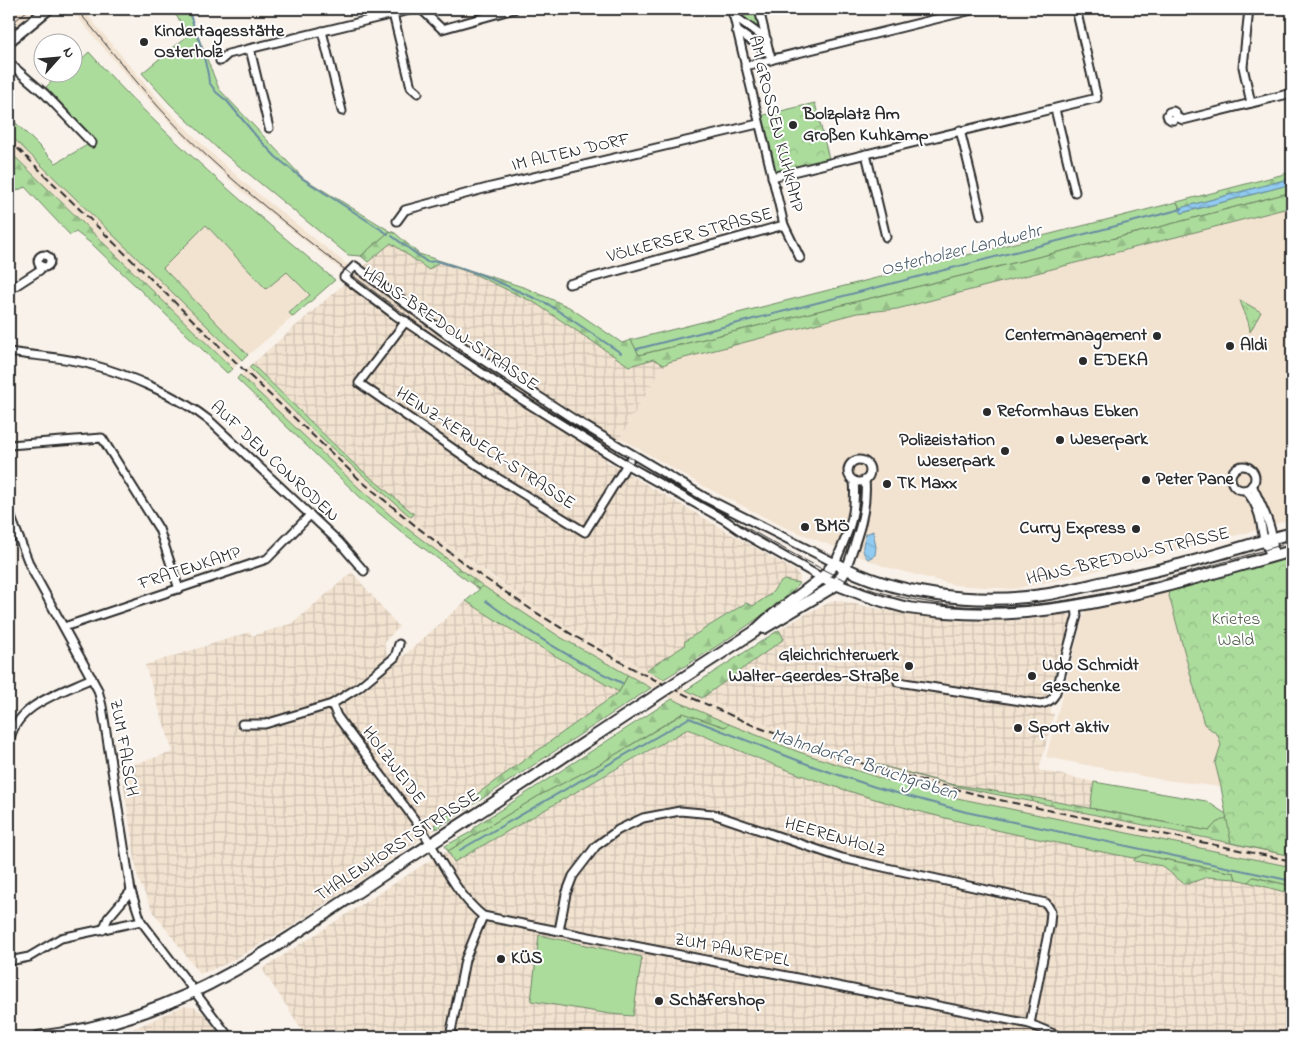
<svg xmlns="http://www.w3.org/2000/svg" width="1301" height="1046" viewBox="0 0 1301 1046" font-family="'Indie Flower',sans-serif">
	<style>
		.built { fill: #f2e2d0 }
		.industrial { fill: url(#industrial-grid); fill-rule: evenodd }
		.grass { fill: #acdc9c; stroke: #6c8464 }
		.forest { fill: url(#forest-firs); stroke: #6c8464 }
		.park { fill: url(#park-crowns); stroke: #6c8464 }
		.water { fill: url(#water-waves); stroke: #688ba2 }
		.lines { fill: none; stroke-linecap: round; stroke-linejoin: round }
		.stream { stroke: #688ba2; stroke-width: 2 }
		.street-casing { stroke: #2b2b2b; stroke-width: 11 }
		.secondary-casing { stroke: #2b2b2b; stroke-width: 14 }
		.street { stroke: #fff; stroke-width: 7 }
		.secondary { stroke: #fff; stroke-width: 10 }
		.tram { stroke: #2b2b2b; stroke-width: 1 }
		.rail { stroke: #2b2b2b; stroke-width: 2; stroke-dasharray: 8 4; stroke-linecap: butt }
		.secondary-bridge-casing { stroke: #2b2b2b; stroke-width: 14; stroke-linecap: butt }
		.secondary-bridge { stroke: #fff; stroke-width: 10 }
		.poi-dot { fill: #2b2b2b; stroke: #fff; stroke-width: 2 }
		.labels { text-anchor: middle; dominant-baseline: central; stroke-width: 4; stroke-linejoin: round; paint-order: stroke }
		.poi-label { font-size: 18px; font-weight: bold; fill: #2b2b2b; stroke: #fff; text-anchor: start }
		.street-label { font-size: 18px; fill: #2b2b2b; stroke: #fff }
		.park-label { font-size: 18px; fill: #52604d; stroke: #fff }
		.water-label { font-size: 19px; font-style: italic; fill: #4a5b66; stroke: #fff }
	</style>
	<defs>
		<pattern id="industrial-grid" width="8" height="8" patternUnits="userSpaceOnUse" patternTransform="scale(1.25)"><rect width="8" height="8" fill="#f2e2d0"/><path d="M0 4h8M4 0v8" fill="none" stroke="#d0c2b3"/></pattern>
		<pattern id="forest-firs" width="22" height="20" patternUnits="userSpaceOnUse" patternTransform="scale(1.25)"><rect width="22" height="20" fill="#acdc9c"/><path d="M5 1l3.5 6h-7zM16 11l3.5 6h-7z" fill="#94bd87"/></pattern>
		<pattern id="park-crowns" width="20" height="18" patternUnits="userSpaceOnUse" patternTransform="scale(1.25)"><rect width="20" height="18" fill="#acdc9c"/><path d="M2 6a3 3 0 1 1 6 0M12 15a3 3 0 1 1 6 0" fill="none" stroke="#94bd87"/></pattern>
		<pattern id="water-waves" width="16" height="10" patternUnits="userSpaceOnUse" patternTransform="scale(1.25)"><rect width="16" height="10" fill="#91cbf1"/><path d="M0 5q4-4 8 0t8 0" fill="none" stroke="#7daecf"/></pattern>
	</defs>
	<rect width="100%" height="100%" fill="#f9f2ea"/>
	<filter id="ink" filterUnits="userSpaceOnUse"><feTurbulence type="fractalNoise" baseFrequency=".02" numOctaves="2"/><feDisplacementMap in="SourceGraphic" scale="10" xChannelSelector="R" yChannelSelector="G"/><feConvolveMatrix kernelMatrix="1 2 1 2 8 2 1 2 1" color-interpolation-filters="sRGB"/></filter>
	<g filter="url(#ink)">
		<g class="built">
			<polygon points="21,9 36,9 9,32 9,19"/>
			<polygon points="71,9 82,9 164,106 209,151 247,185 354,270 349,276 242,191 185,139 132,82"/>
			<polygon points="9,134 155,275 242,360 233,369 75,215 9,151"/>
			<polygon points="1292,207 1292,519 1246,533 1066,578 1013,589 955,585 886,567 784,527 707,488 620,438 664,365 669,362 857,313 897,309"/>
			<polygon points="207,225 266,289 287,272 310,295 289,313 293,317 248,355 163,268"/>
			<polygon points="249,367 325,442 431,533 493,578 572,630 619,656 702,698 752,719 850,757 888,768 959,787 1292,856 1292,867 958,798 883,779 799,752 703,714 672,699 560,637 510,606 436,552 396,520 359,488 240,375"/>
			<polygon points="1168,592 1204,724 1218,735 1221,745 1215,763 1221,787 1158,779 1046,757 1083,618 1086,610"/>
		</g>
		<g class="industrial">
			<polygon points="391,243 429,270 439,262 474,274 535,303 629,366 654,359 664,365 606,461 797,572 800,577 799,583 784,580 779,583 771,594 753,607 745,603 685,641 684,646 646,670 572,630 530,603 431,533 411,517 413,514 351,461 252,364"/>
			<polygon points="352,572 399,627 387,639 384,644 388,656 354,683 359,695 466,601 526,639 619,692 434,825 436,829 292,926 226,964 200,974 154,913 138,879 121,768 173,752 145,665 250,632 252,636 293,623"/>
			<polygon points="835,600 910,615 966,621 1023,620 1066,614 1069,615 1071,621 1049,694 1051,713 1054,714 1039,770 1094,782 1090,808 950,784 875,764 850,757 752,719 702,698 784,639 779,630 809,612"/>
			<path d="M 688,729 L 757,759 L 830,785 L 953,820 L 1135,858 L 1135,861 L 1162,866 L 1188,884 L 1207,877 L 1236,879 L 1292,894 L 1292,1037 L 307,1037 L 262,969 L 426,863 L 448,851 L 455,861 ZM 641,957 L 633,1016 L 610,1014 L 551,1004 Z"/>
			<polygon points="183,1006 194,1007 204,1014 222,1037 108,1037 133,1029"/>
		</g>
		<g class="grass">
			<polygon points="171,9 187,9 219,89 303,178 390,231 361,256 348,255 217,148 170,104 142,73 190,34"/>
			<polygon points="735,9 757,9 763,34 736,13"/>
			<path d="M 89,52 C 163,136 249,208 335,280 L 293,317 L 289,313 L 310,295 L 287,272 L 266,289 L 206,225 L 163,268 L 248,355 L 242,360 L 9,134 L 9,116 L 56,163 L 96,140 L 46,87 L 61,73 L 72,72 L 73,67 Z"/>
			<polygon points="1292,184 1292,192 1152,229 639,355 631,340 1177,202 1182,213"/>
			<polygon points="483,586 560,637 628,675 619,692 526,639 466,601"/>
			<path d="M 684,713 L 724,727 L 729,724 L 799,752 L 883,779 L 957,798 L 1292,867 L 1292,886 L 1254,877 L 1248,882 L 1236,879 L 1234,873 L 1143,855 L 1138,858 L 1133,858 C 1031,838 929,818 830,785 C 781,769 735,749 688,729 L 635,758 L 454,862 L 448,851 L 540,795 L 598,765 Z"/>
			<polygon points="875,764 950,784 1031,797 1034,802 959,787"/>
			<polygon points="1094,782 1206,801 1226,814 1255,813 1216,823 1209,831 1090,808"/>
			<polygon points="539,935 642,957 633,1016 610,1014 531,1001"/>
		</g>
		<g class="forest">
			<polygon points="9,151 233,369 227,373 93,245 76,232 70,235 25,187 9,194"/>
			<polygon points="1292,172 1292,178 1180,208 1177,202"/>
			<polygon points="1292,192 1292,207 897,309 857,313 669,362 664,365 654,359 629,366 535,303 474,274 439,262 429,270 391,243 368,262 361,256 390,231 395,233 419,254 526,288 569,307 622,343 631,340 639,355 1152,229"/>
			<polygon points="252,364 351,461 414,514 411,517 325,442 249,367"/>
			<polygon points="240,375 359,488 396,520 483,586 479,589 403,533 362,499 237,379"/>
			<path d="M 784,580 L 799,583 C 791,596 777,604 765,613 C 733,637 698,658 664,679 L 646,670 L 684,646 L 685,641 L 746,603 L 753,606 L 771,594 L 779,583 Z"/>
			<polygon points="779,630 784,639 702,698 686,690"/>
			<polygon points="628,675 651,688 436,829 434,825 619,692"/>
			<polygon points="672,699 729,724 725,727 683,713 598,765 540,795 448,851 445,846 471,832 477,825"/>
			<polygon points="1031,797 1209,831 1216,823 1226,818 1292,856 1034,802"/>
			<polygon points="1143,855 1234,873 1236,879 1207,877 1188,884 1183,883 1162,866 1134,861 1135,858"/>
			<polygon points="1253,877 1292,886 1292,894 1248,882"/>
		</g>
		<g class="park">
			<polygon points="815,103 829,159 774,173 760,116"/>
			<path d="M 1240,300 L 1261,312 L 1250,332 C 1250,322 1243,311 1240,300 Z"/>
			<polygon points="1292,557 1292,856 1231,843 1221,787 1215,763 1221,745 1218,735 1204,724 1168,592"/>
		</g>
		<g class="water">
			<polygon points="1292,178 1292,184 1181,213 1180,208"/>
			<path d="M 873,531 L 876,547 L 875,555 L 868,559 C 860,551 863,544 866,534 Z"/>
		</g>
		<g class="lines">
			<g class="stream">
				<polyline points="188,9 202,49 208,74 209,82 216,92 227,101 257,137 276,157 303,179 388,234"/>
				<polyline points="392,236 427,262 438,261 482,275 548,304 621,353"/>
				<polyline points="637,349 1182,209"/>
				<path d="M 486,601 C 528,632 574,661 622,683"/>
				<polyline points="460,850 689,718 815,767 875,787 966,812 1292,881"/>
			</g>
			<defs>
				<g id="street">
					<polyline points="421,9 442,29 514,9"/>
					<polyline points="732,9 784,225 800,258"/>
					<polyline points="759,9 771,60"/>
					<polyline points="1249,9 1243,67 1251,103"/>
					<polyline points="393,14 411,87 418,93"/>
					<polyline points="733,15 767,40"/>
					<polyline points="736,30 770,54"/>
					<polyline points="322,31 342,111"/>
					<polyline points="250,49 269,128"/>
					<polyline points="220,61 228,54 414,9"/>
					<polyline points="9,63 45,94 92,143"/>
					<polyline points="745,66 976,9"/>
					<polyline points="1055,109 1075,192"/>
					<polyline points="1176,117 1174,120 1171,120 1168,118 1167,115 1169,112 1173,111 1176,113 1176,117 1183,120 1292,93"/>
					<polyline points="960,130 981,215"/>
					<polyline points="866,154 886,237"/>
					<polyline points="772,177 1097,98 1076,9"/>
					<polyline points="397,221 405,210 491,187 758,124"/>
					<circle cx="44" cy="261" r="6"/>
					<polyline points="569,284 784,225"/>
					<polyline points="9,290 40,270 41,266"/>
					<polyline points="406,321 359,383 478,466 585,532 629,461"/>
					<path d="M 9,352 C 35,356 63,357 89,364 C 127,374 179,396 210,421 L 339,542 L 364,571"/>
					<polyline points="9,445 102,438 159,529 179,589"/>
					<circle cx="859" cy="471" r="11"/>
					<circle cx="1243" cy="478" r="12"/>
					<path d="M 1252,485 C 1262,507 1276,531 1273,556"/>
					<path d="M 1245,490 C 1252,497 1256,505 1259,515 C 1263,529 1262,545 1273,556"/>
					<polyline points="9,512 30,566 98,690 102,706 131,891 141,921 229,1037"/>
					<path d="M 846,569 C 856,541 868,511 865,480"/>
					<path d="M 822,578 L 748,536 L 725,520 L 627,465 L 521,399 L 395,315 L 344,277 L 355,266 L 472,353 L 575,420 L 706,498 L 835,563 C 848,533 857,515 854,481"/>
					<polyline points="64,627 267,559 310,515"/>
					<path d="M 898,682 L 1040,704 C 1048,703 1053,700 1056,692 L 1077,616 L 1076,606"/>
					<path d="M 332,704 L 337,716 C 363,752 391,787 417,823 C 439,853 453,892 483,916 L 1030,1024 L 1061,1037"/>
					<polyline points="242,724 265,724 332,704 359,687 395,657 399,644"/>
					<path d="M 9,744 C 14,705 60,693 92,678"/>
					<polyline points="103,930 108,918 131,891"/>
					<polyline points="559,931 566,894 573,876 596,846 618,830 643,818 680,811 713,814 842,858 1046,903 1051,911 1050,923 1030,1024"/>
					<polyline points="9,961 29,957 61,938 141,921"/>
					<polyline points="450,1037 465,960 483,916"/>
				</g>
				<g id="secondary">
					<polyline points="9,41 48,9"/>
					<path d="M 822,578 C 848,590 876,600 904,607 C 918,610 932,611 946,612 C 1064,623 1180,581 1292,551"/>
					<polyline points="764,628 836,585 846,569"/>
					<path d="M 680,680 L 754,632 L 768,619 L 822,578 L 835,563 C 894,595 976,605 1042,595 C 1064,592 1086,586 1109,581 C 1135,575 1161,570 1186,563 C 1222,554 1257,542 1292,533"/>
					<path d="M 38,1037 C 104,1029 172,1006 230,973 C 285,943 336,906 389,871 C 478,814 566,755 654,697"/>
				</g>
			</defs>
			<use href="#street" class="street-casing"/>
			<use href="#secondary" class="secondary-casing"/>
			<use href="#street" class="street"/>
			<use href="#secondary" class="secondary"/>
			<g class="tram">
				<path d="M 76,9 C 95,30 112,53 131,75 C 155,104 181,132 209,158 C 248,194 289,226 330,258 C 447,349 571,430 700,502 C 730,518 759,535 788,551 C 809,562 830,574 852,583 C 883,595 917,601 949,605 C 1064,616 1183,573 1292,542"/>
				<polyline points="9,26 29,9"/>
			</g>
			<polyline class="rail" points="9,140 250,376 360,480 417,527 474,571 532,610 576,637 641,673 690,697 757,727 835,755 890,772 995,799 1292,861"/>
			<defs>
				<polyline id="secondary-bridge" points="654,697 680,680"/>
			</defs>
			<use href="#secondary-bridge" class="secondary-bridge-casing"/>
			<use href="#secondary-bridge" class="secondary-bridge"/>
		</g>
	</g>
	<g class="poi-dot">
		<circle cx="144" cy="42" r="5"/>
		<circle cx="793" cy="125" r="5"/>
		<circle cx="1157" cy="336" r="5"/>
		<circle cx="1230" cy="346" r="5"/>
		<circle cx="1083" cy="361" r="5"/>
		<circle cx="987" cy="412" r="5"/>
		<circle cx="1060" cy="440" r="5"/>
		<circle cx="1005" cy="451" r="5"/>
		<circle cx="1146" cy="480" r="5"/>
		<circle cx="887" cy="484" r="5"/>
		<circle cx="805" cy="527" r="5"/>
		<circle cx="1136" cy="529" r="5"/>
		<circle cx="909" cy="666" r="5"/>
		<circle cx="1032" cy="676" r="5"/>
		<circle cx="1018" cy="728" r="5"/>
		<circle cx="501" cy="959" r="5"/>
		<circle cx="659" cy="1001" r="5"/>
	</g>
	<g class="labels">
		<g class="poi-label">
			<text x="154" y="32">Kindertagesstätte<tspan x="154" dy="21">Osterholz</tspan></text>
			<text x="803" y="115">Bolzplatz Am<tspan x="803" dy="21">Großen Kuhkamp</tspan></text>
			<text x="1147" y="336" text-anchor="end">Centermanagement</text>
			<text x="1240" y="346">Aldi</text>
			<text x="1093" y="361">EDEKA</text>
			<text x="997" y="412">Reformhaus Ebken</text>
			<text x="1070" y="440">Weserpark</text>
			<text x="995" y="441" text-anchor="end">Polizeistation<tspan x="995" dy="21">Weserpark</tspan></text>
			<text x="1156" y="480">Peter Pane</text>
			<text x="897" y="484">TK Maxx</text>
			<text x="815" y="527">BMÖ</text>
			<text x="1126" y="529" text-anchor="end">Curry Express</text>
			<text x="899" y="656" text-anchor="end">Gleichrichterwerk<tspan x="899" dy="21">Walter-Geerdes-Straße</tspan></text>
			<text x="1042" y="666">Udo Schmidt<tspan x="1042" dy="21">Geschenke</tspan></text>
			<text x="1028" y="728">Sport aktiv</text>
			<text x="511" y="959">KÜS</text>
			<text x="669" y="1001">Schäfershop</text>
		</g>
		<g class="street-label">
			<text transform="translate(775 124) rotate(76)">AM GROSSEN KUHKAMP</text>
			<text transform="translate(571 153) rotate(-13)">IM ALTEN DORF</text>
			<text transform="translate(690 236) rotate(-15)">VÖLKERSER STRASSE</text>
			<text transform="translate(450 330) rotate(34)">HANS-BREDOW-STRASSE</text>
			<text transform="translate(485 449) rotate(33)">HEINZ-KERNECK-STRASSE</text>
			<text transform="translate(274 462) rotate(43)">AUF DEN CONRODEN</text>
			<text transform="translate(1128 557) rotate(-13)">HANS-BREDOW-STRASSE</text>
			<text transform="translate(190 569) rotate(-18)">FRATENKAMP</text>
			<text transform="translate(123 748) rotate(80)">ZUM FALSCH</text>
			<text transform="translate(393 766) rotate(53)">HOLZWEIDE</text>
			<text transform="translate(835 838) rotate(16)">HEERENHOLZ</text>
			<text transform="translate(398 846) rotate(-33)">THALENHORSTSTRASSE</text>
			<text transform="translate(732 951) rotate(11)">ZUM PANREPEL</text>
		</g>
		<g class="park-label">
			<text x="1236" y="620">Krietes<tspan x="1236" dy="21">Wald</tspan></text>
		</g>
		<g class="water-label">
			<text transform="translate(961 251) rotate(-14)">Osterholzer Landwehr</text>
			<text transform="translate(864 765) rotate(18)">Mahndorfer Bruchgraben</text>
		</g>
	</g>
	<rect width="1301" height="1046" fill="none" stroke="#fff" stroke-width="30"/>
	<rect x="15" y="15" width="1271" height="1016" fill="none" stroke="#2b2b2b" stroke-width="2" filter="url(#ink)"/>
	<g transform="translate(58 58) rotate(63)"><circle r="24" fill="#ffffff" stroke="#aaaaaa"/>
	<path d="M0-4L9 19L0 12L-9 19Z" fill="#2b2b2b"/>
	<text y="-8" font-size="14" font-weight="bold" text-anchor="middle" fill="#2b2b2b">N</text>
	</g>
</svg>
